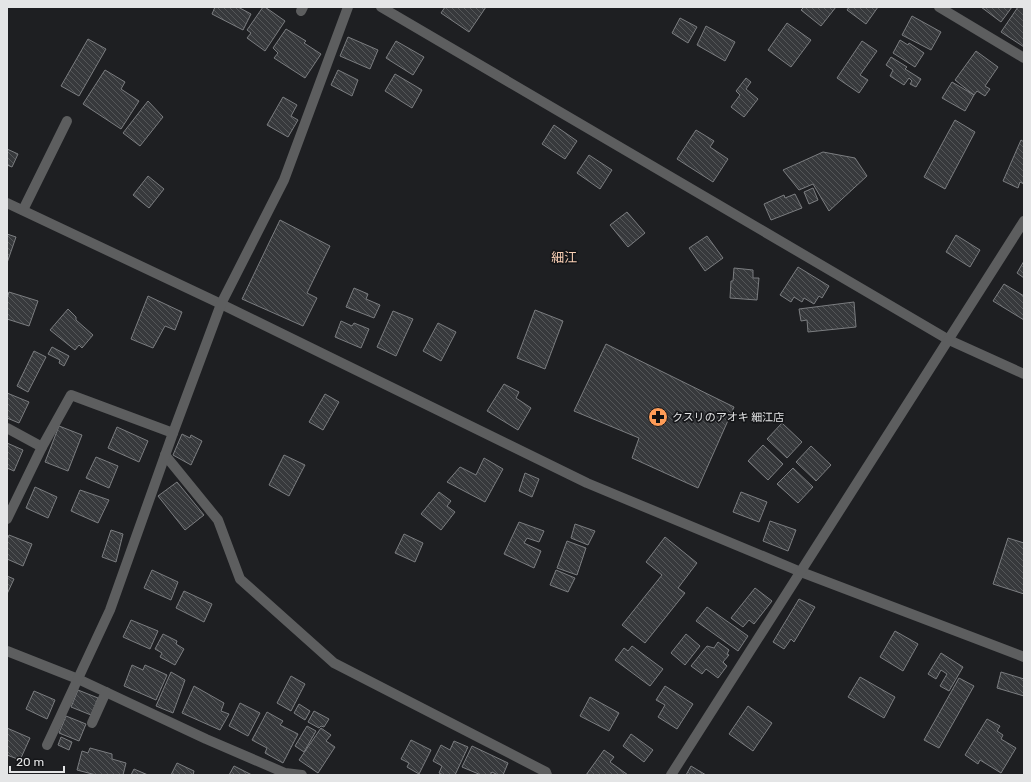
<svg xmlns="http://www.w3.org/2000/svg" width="1031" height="782" viewBox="0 0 1031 782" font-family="Rubik,'Noto Sans JP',sans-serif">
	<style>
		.building { fill: url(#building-back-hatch); stroke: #7b7d80 }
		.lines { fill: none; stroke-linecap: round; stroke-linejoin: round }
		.minor { stroke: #5d5e5f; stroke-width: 10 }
		.labels { text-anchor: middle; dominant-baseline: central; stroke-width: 3.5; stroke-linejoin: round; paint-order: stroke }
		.poi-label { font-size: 11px; fill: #e4e5e6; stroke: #151619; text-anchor: start }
		.quarter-label { font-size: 13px; fill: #f9cfb4; stroke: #151619 }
	</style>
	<defs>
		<pattern id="building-back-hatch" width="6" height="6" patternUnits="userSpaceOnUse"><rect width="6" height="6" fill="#37393c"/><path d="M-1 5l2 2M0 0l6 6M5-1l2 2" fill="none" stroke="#545658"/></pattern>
	</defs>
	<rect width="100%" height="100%" fill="#1e1f22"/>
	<g class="building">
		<polygon points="215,7 238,7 251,14 243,30 212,14"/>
		<polygon points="263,7 265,7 285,21 265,51 247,38 251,33 247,30"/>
		<polygon points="445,7 486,7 469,32 441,13"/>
		<polygon points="804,7 836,7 821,26 801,10"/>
		<polygon points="849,7 878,7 866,24 847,10"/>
		<polygon points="981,7 1012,7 1001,22"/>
		<polygon points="1018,7 1024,7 1024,47 1001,32"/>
		<polygon points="912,16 941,32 931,50 902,35"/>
		<polygon points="680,18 697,27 688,43 672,33"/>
		<polygon points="787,23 811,40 791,67 768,50"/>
		<polygon points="706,26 735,42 725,61 697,45"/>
		<polygon points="286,29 306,41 304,43 321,54 305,78 274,58 278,53 273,48"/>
		<polygon points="348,37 378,50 370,69 340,56"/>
		<polygon points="88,39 106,49 79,96 61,86"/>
		<polygon points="900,40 908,45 909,43 924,53 915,67 893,53"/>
		<polygon points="396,41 424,57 413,75 386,58"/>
		<polygon points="862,41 877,51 860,75 868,80 859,93 837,78"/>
		<polygon points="976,51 998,67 985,86 990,89 985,96 977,91 974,95 955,80"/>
		<polygon points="891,57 907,67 905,69 921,79 916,87 910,84 912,81 909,78 904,85 890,76 893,70 886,65"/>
		<polygon points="105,70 125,82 121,89 139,101 121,129 83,104"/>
		<polygon points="338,70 358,80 352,96 331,85"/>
		<polygon points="395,74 422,90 412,108 385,91"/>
		<polygon points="746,78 751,82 746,89 758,99 744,117 731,107 740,95 736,91"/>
		<polygon points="952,82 974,95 965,111 942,98"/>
		<polygon points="283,97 297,105 291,116 298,120 288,137 267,125"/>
		<polygon points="148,101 163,117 140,146 123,133"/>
		<polygon points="955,120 975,132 945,189 924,177"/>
		<polygon points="554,125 577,141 565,159 542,144"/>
		<polygon points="696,130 714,141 710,147 728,159 713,182 677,159"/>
		<polygon points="1021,140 1024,142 1024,184 1020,182 1018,188 1003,181"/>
		<polygon points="7,149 18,154 12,167 7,165"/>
		<polygon points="823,152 855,158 867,176 829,211 813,184 799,190 783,170"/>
		<polygon points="589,155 612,170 600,189 577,173"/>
		<polygon points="148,176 164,189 149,208 133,195"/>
		<polygon points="813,188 818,200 809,204 804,192"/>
		<polygon points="795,194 802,208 771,220 764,204 784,195 785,198"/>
		<polygon points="627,212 645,233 628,247 610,225"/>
		<polygon points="280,220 330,246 307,293 317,298 303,326 242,299"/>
		<polygon points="7,234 16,237 7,263"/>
		<polygon points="956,235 980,250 970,267 946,252"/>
		<polygon points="707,236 723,258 705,271 689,248"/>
		<polygon points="1024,261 1024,278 1017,273"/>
		<polygon points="798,267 829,286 822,298 819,296 814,304 804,298 802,302 794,297 791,302 780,295"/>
		<polygon points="734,268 753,270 753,278 759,278 757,300 730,298 731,281 733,281"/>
		<polygon points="1004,284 1024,296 1024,320 993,301"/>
		<polygon points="354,288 368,294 366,299 380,305 374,318 346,307"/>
		<polygon points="9,292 38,301 29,326 7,319 7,299"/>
		<polygon points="148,296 182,312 175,330 165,326 153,348 131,339"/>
		<polygon points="854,302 856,327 808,332 807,320 801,321 799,309"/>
		<polygon points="68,309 76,317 76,320 93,335 82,348 79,345 75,350 50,330"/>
		<polygon points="535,310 563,321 545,369 517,358"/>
		<polygon points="393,311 413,319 396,356 377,347"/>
		<polygon points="341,321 352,326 354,323 369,329 361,348 335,337"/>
		<polygon points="438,323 456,332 441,361 423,351"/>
		<polygon points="606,344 734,407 698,488 632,458 639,438 574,411"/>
		<polygon points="52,347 69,356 64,366 59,363 60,360 48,354"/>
		<polygon points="34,351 46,357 28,392 17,386"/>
		<polygon points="504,384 519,392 516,398 531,408 518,430 487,411"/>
		<polygon points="7,393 29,402 19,423 7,418"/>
		<polygon points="325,394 339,402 323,430 309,422"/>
		<polygon points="782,423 802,442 787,458 767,439"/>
		<polygon points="59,426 82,435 68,471 45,462"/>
		<polygon points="117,427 148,441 139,462 108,448"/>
		<polygon points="182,434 190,438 191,435 202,441 191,465 173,455"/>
		<polygon points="7,443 23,450 14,471 7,468"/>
		<polygon points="763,445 783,464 768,480 748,461"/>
		<polygon points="811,446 831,465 816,481 796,462"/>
		<polygon points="284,455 305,465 289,496 269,485"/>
		<polygon points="96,457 118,466 109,488 86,478"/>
		<polygon points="484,458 503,469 485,502 447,482 460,467 476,475"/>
		<polygon points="793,468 813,487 798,503 777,484"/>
		<polygon points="525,473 539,479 532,497 519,491"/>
		<polygon points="177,482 204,515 185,530 158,496"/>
		<polygon points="35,487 57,497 48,518 26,508"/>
		<polygon points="80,490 109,500 98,523 71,511"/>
		<polygon points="439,492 451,501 447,506 455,512 441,530 421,514"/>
		<polygon points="741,492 767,502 759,522 733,512"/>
		<polygon points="770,521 796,530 788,551 763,541"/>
		<polygon points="519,522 544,531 539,542 527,538 524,543 541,551 534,568 504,554"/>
		<polygon points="575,524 595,531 588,545 571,538"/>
		<polygon points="111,530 123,534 116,562 102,557"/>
		<polygon points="404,534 423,543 415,562 395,553"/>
		<polygon points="9,535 32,544 23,566 7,559 7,540"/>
		<polygon points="665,537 697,563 678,588 685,593 645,643 622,625 662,575 646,562"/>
		<polygon points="1008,538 1024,543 1024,594 993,584"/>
		<polygon points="567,541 586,548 577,575 557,568"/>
		<polygon points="152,570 178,582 171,600 144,588"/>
		<polygon points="556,570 575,578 568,592 550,585"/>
		<polygon points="7,576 14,579 7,594"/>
		<polygon points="755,588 772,601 754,624 749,620 743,627 731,618"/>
		<polygon points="184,591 212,604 204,622 176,608"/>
		<polygon points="799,599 815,607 794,642 791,639 784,649 773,642"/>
		<polygon points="707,607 748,636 738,651 696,621"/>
		<polygon points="131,620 158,631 150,649 123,637"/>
		<polygon points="895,631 918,644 903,671 880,657"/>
		<polygon points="163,634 177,641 176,644 184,649 175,665 160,657 162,653 155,649"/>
		<polygon points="686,634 700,646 685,665 671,653"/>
		<polygon points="718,642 729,650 727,654 729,655 723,662 727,666 718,678 706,669 702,674 691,666 707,646 714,648"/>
		<polygon points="632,646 663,669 650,686 615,660 624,648 628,651"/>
		<polygon points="941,653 963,667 949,691 940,686 947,674 941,670 936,679 928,674"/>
		<polygon points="132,665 143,670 145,665 167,675 156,700 124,686"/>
		<polygon points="171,672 185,680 173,713 156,706"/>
		<polygon points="1001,672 1024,679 1024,696 997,688"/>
		<polygon points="291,676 305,684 291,711 277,703"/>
		<polygon points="860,677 895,697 884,718 848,697"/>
		<polygon points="959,678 974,686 939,748 924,740"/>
		<polygon points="194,686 224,703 221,711 229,714 220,730 182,713"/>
		<polygon points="665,686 693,704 677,729 658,717 665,705 656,700"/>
		<polygon points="78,690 98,698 91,715 71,707"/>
		<polygon points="34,691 55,700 47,719 26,709"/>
		<polygon points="590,697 619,713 609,731 580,716"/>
		<polygon points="240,703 260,713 248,736 229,726"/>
		<polygon points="299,704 310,711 305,720 294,713"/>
		<polygon points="748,706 772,723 753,751 729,734"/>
		<polygon points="314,711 329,719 324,727 321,726 319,728 308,722"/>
		<polygon points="267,712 283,721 280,725 298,734 283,763 265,753 267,748 252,740"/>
		<polygon points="66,716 86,724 79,741 59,733"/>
		<polygon points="987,719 1000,726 997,731 1003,735 1001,739 1016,748 1001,773 980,760 978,764 965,755"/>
		<polygon points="307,726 316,731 304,752 295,746"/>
		<polygon points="7,728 30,738 20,760 7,755"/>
		<polygon points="321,728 331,735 326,741 335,747 318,773 299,760"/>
		<polygon points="631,734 653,750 644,762 623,746"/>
		<polygon points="61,737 72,742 69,750 58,745"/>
		<polygon points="411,740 431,750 419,774 407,767 409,763 401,759"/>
		<polygon points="454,741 468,747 455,775 443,775 439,773 442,766 433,761 441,745 450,750"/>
		<polygon points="472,746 508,763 503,775 498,775 492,772 490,775 481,775 462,767"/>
		<polygon points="90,748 112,754 112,759 126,763 123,775 96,775 77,770 82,751 88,753"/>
		<polygon points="604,750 614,757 610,762 628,775 586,775"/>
		<polygon points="177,763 194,771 193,775 171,775"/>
		<polygon points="234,766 252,775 229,775"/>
		<polygon points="691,766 706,775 686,775"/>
		<polygon points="134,769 148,775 131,775"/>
	</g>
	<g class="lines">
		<g class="minor">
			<polyline points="381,7 949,340 1024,374"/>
			<polyline points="939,7 1024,58"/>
			<polyline points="301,11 303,7"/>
			<polyline points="7,203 221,304 587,483 801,572 1024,657"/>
			<polyline points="23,210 67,121"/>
			<polyline points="7,428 42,447"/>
			<polyline points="165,455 218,520 240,579 334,663 546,772 547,775"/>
			<polyline points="7,519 42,447 71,395 173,433"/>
			<polyline points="7,651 78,679 206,739 285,773 302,775"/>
			<polyline points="92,723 106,692"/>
			<polyline points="47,745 110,610 173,433 221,304 284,180 348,7"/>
			<polyline points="671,775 1024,221"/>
		</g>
	</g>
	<defs>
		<symbol id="pharmacy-disc" viewBox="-11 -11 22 22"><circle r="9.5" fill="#fe9c57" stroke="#151619"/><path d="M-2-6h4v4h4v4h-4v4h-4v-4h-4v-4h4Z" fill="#111"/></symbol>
	</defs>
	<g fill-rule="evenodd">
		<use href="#pharmacy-disc" x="647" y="406" width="22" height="22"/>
	</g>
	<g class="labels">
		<g class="poi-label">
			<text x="672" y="417">クスリのアオキ 細江店</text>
		</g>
		<g class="quarter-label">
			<text x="564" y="257">細江</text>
		</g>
	</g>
	<rect width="1031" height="782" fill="none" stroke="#e4e5e6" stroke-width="16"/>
	<path d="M10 766v6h54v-6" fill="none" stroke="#e4e5e6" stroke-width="2"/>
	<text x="16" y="766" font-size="12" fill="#e4e5e6" stroke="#151619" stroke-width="3" paint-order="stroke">20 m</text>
</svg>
